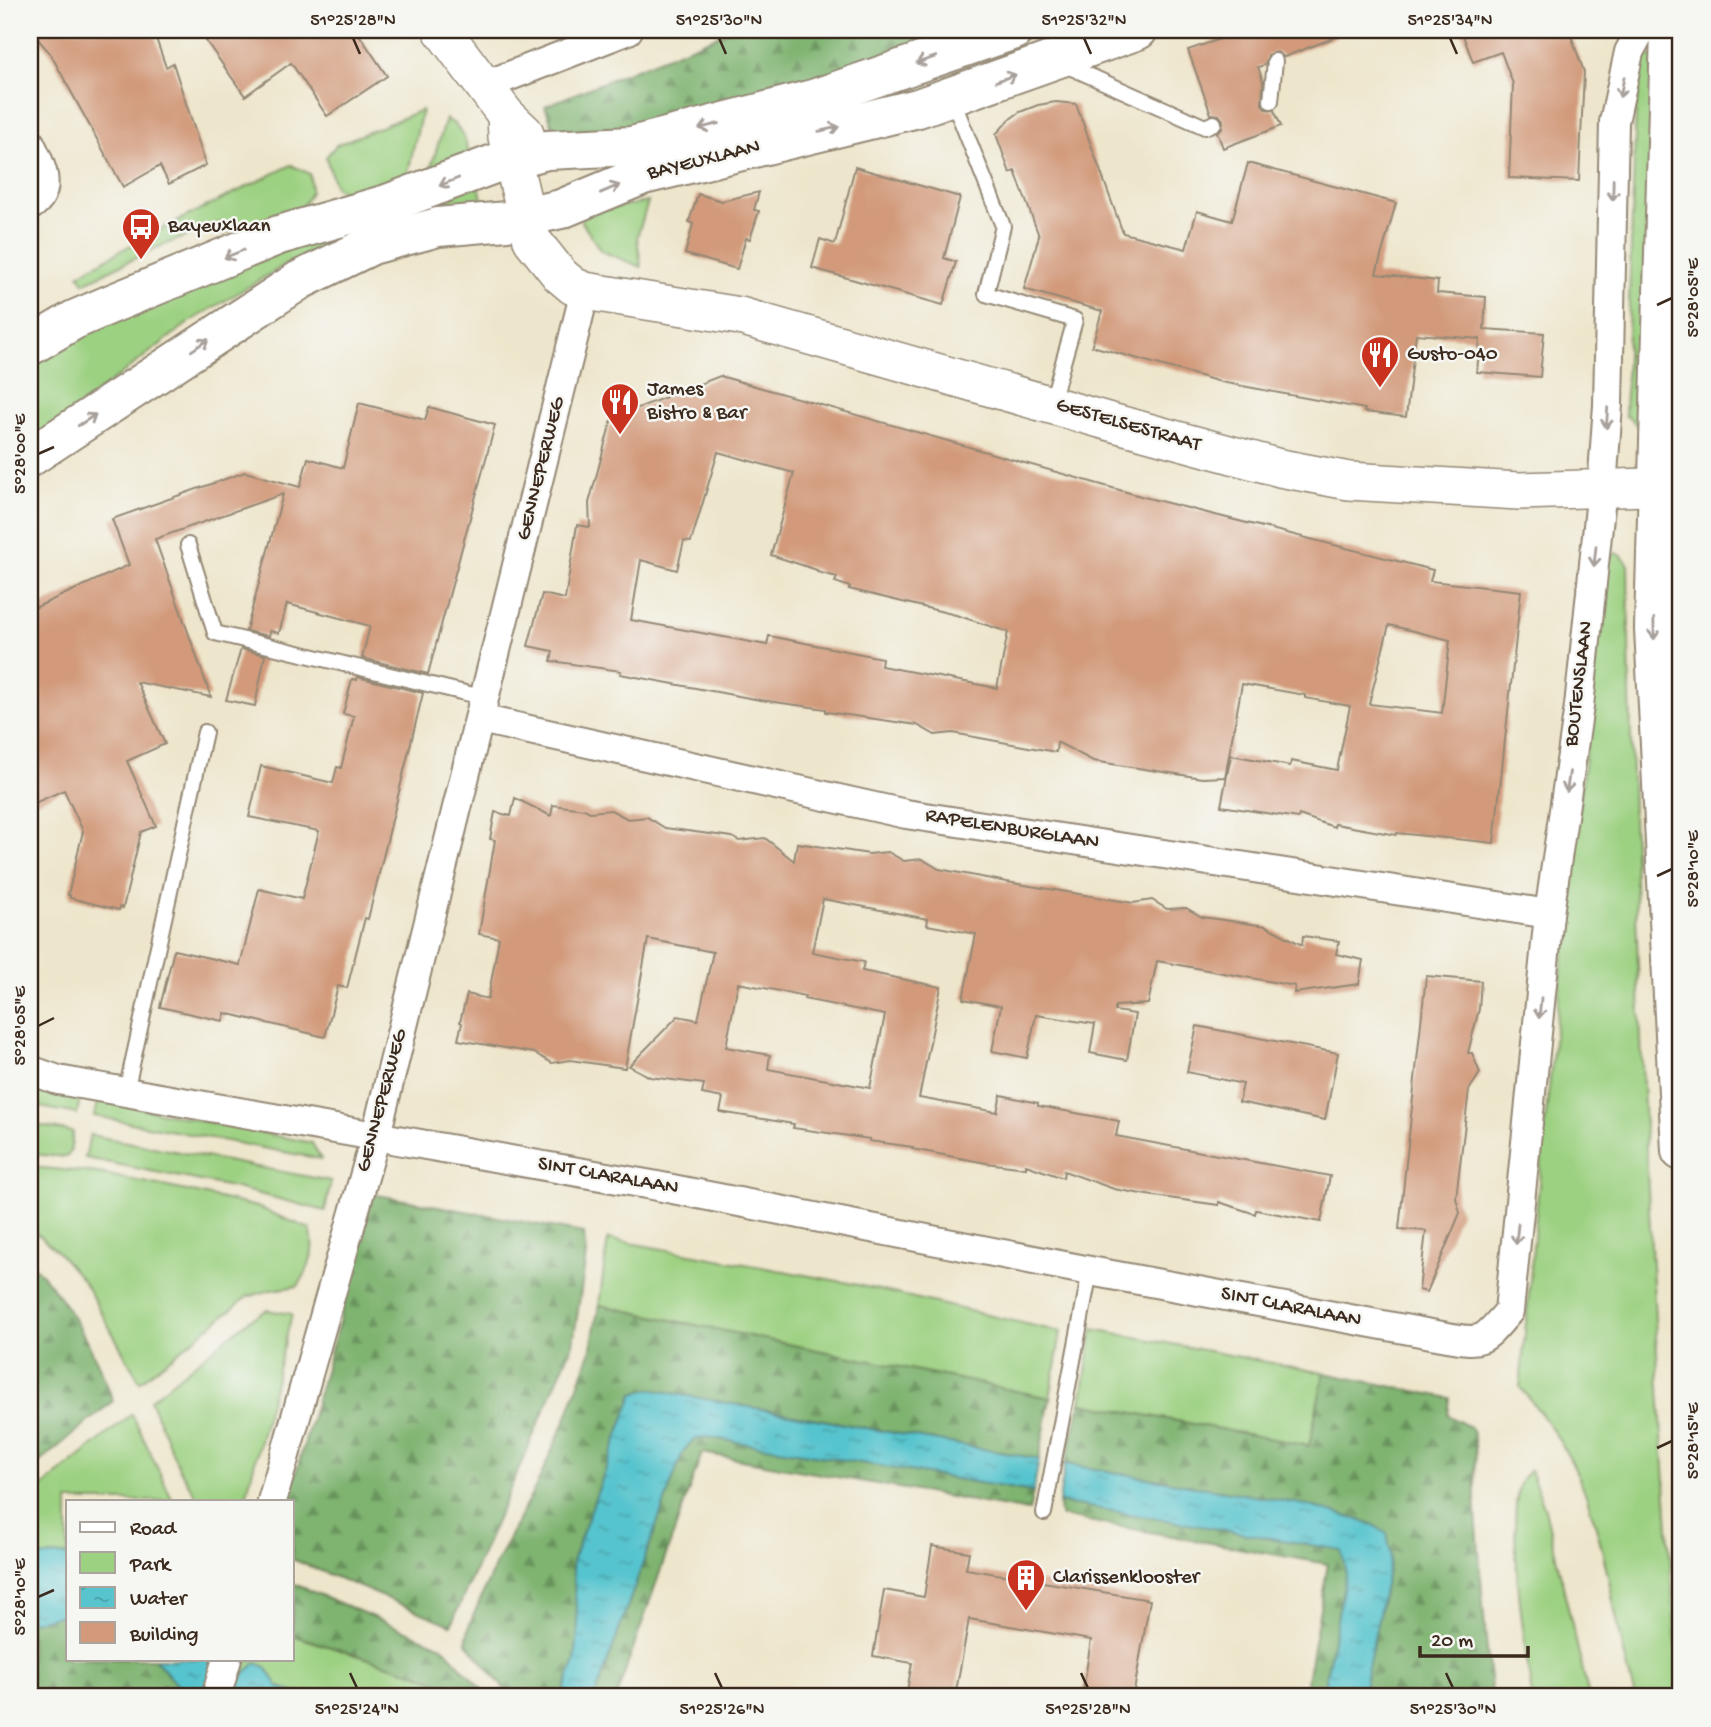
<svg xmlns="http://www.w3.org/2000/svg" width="1711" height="1727" viewBox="0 0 1711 1727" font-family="'Gochi Hand',sans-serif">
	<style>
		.green { fill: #9dd182; stroke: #6c7e50; stroke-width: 2 }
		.forest { fill: url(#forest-firs); stroke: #5c6e47; stroke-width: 2 }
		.water { fill: url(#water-ripples); stroke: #497776; stroke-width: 2 }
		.building { fill: #d29a7a; fill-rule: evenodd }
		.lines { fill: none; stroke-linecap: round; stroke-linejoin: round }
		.service-casing { stroke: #948875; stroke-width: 18 }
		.minor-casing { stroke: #948875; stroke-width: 32 }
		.tertiary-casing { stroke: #948875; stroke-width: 40 }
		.secondary-casing { stroke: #948875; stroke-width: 42 }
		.primary-casing { stroke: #948875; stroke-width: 42 }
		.service { stroke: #fff; stroke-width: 14 }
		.minor { stroke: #fff; stroke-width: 28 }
		.tertiary { stroke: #fff; stroke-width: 37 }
		.secondary { stroke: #fff; stroke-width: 38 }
		.primary { stroke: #fff; stroke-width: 38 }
		.oneway { stroke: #a79f9a }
		.ticks { fill: none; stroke: #3b2a1e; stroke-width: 2.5 }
		.labels { text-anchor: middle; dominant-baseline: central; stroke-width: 5; stroke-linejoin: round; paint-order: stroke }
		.street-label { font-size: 21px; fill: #3b2a1e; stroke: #f6f6f2 }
		.poi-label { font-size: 21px; fill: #3b2a1e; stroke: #f6f6f2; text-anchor: start }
		.neatline { fill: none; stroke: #3b2a1e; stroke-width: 2.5 }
		.ticks-label { font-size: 18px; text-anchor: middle; fill: #3b2a1e }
	</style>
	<defs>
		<pattern id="forest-firs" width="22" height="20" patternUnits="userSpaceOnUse" patternTransform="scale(1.75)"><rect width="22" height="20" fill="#7eb370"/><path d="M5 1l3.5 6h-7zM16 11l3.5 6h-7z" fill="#68925b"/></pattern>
		<pattern id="water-ripples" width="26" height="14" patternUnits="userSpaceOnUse" patternTransform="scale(1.75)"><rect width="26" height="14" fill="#57c4ce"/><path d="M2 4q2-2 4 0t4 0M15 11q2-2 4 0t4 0" fill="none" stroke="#499fa7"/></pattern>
	</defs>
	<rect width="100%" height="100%" fill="#f6f6f2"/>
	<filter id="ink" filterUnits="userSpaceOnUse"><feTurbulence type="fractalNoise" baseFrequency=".0143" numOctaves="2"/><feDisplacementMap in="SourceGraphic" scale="14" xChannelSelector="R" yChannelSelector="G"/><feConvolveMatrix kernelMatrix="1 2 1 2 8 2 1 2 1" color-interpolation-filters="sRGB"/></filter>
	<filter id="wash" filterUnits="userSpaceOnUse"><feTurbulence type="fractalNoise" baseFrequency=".00686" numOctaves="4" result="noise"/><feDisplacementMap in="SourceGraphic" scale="28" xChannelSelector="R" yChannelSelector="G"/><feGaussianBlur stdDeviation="1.57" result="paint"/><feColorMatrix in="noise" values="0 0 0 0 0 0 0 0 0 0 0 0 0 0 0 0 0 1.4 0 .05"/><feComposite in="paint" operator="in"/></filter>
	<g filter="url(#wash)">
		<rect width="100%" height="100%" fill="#eee6cc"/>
		<g class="green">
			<polygon points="1644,54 1654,57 1640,427 1625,415 1636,107"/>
			<polygon points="422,110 405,186 350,196 335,187 326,157 336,145"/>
			<path d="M 446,119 C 464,128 465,140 470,158 L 427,180 Z"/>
			<polygon points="291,165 310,174 311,192 301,209 223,234 219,223 156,248 84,283 79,274 149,235"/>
			<polygon points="478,180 484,209 341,240 290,262 191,321 30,443 30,367 81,333 164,294"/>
			<polygon points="648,202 637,237 641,267 601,251 581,221 584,212"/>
			<path d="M 1616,553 L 1622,556 L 1628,565 C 1632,943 1652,1321 1680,1697 L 1635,1697 C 1615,1628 1609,1555 1583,1487 C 1569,1452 1544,1415 1520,1387 L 1542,1152 L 1597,644 L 1608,559 Z"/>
			<polygon points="30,1084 78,1096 80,1099 77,1114 30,1105"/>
			<polygon points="99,1100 312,1143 321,1159 94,1116"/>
			<polygon points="30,1124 73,1132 70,1152 67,1157 30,1154"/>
			<polygon points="90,1135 331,1181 325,1211 236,1188 85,1158"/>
			<path d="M 30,1167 L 98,1173 L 197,1193 L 257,1207 L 310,1229 C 316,1249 310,1269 298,1286 L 271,1290 L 247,1297 L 140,1382 L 84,1282 L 56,1250 L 36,1233 L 30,1214 Z"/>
			<polygon points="608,1239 849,1283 1061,1332 1050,1398 599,1305"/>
			<polygon points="267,1310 292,1314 245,1501 199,1501 179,1468 150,1400 248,1321"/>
			<polygon points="1093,1329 1324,1373 1310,1446 1081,1403"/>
			<polygon points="132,1414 173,1501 68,1501 68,1555 30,1557 30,1497"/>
			<path d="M 1530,1470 L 1545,1509 L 1589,1697 L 1532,1697 C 1527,1658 1503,1506 1523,1478 C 1525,1475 1528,1473 1530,1470 Z"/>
			<polygon points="292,1635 421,1675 454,1689 466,1697 343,1697 321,1692 294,1693 278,1686 266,1667 243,1675 246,1659 292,1659"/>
		</g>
		<g class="forest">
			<polygon points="732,30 975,30 634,134 558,140 545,106"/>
			<polygon points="372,1194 584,1233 586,1256 573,1344 451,1625 292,1559 292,1501 288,1501 361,1245"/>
			<path d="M 30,1262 C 67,1299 96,1352 113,1401 L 30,1470 Z"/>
			<polygon points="599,1305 1050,1398 1039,1459 649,1389 633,1394 572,1562 578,1630 575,1661 561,1697 511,1697 466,1642 470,1623 497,1561 539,1480 567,1416 590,1353"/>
			<path d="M 1324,1373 L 1450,1398 L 1448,1415 L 1471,1428 C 1479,1448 1474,1476 1475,1498 C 1480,1564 1484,1631 1492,1697 L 1362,1697 L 1391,1555 L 1372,1524 L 1307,1505 L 1065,1464 L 1081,1403 L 1309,1446 Z"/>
			<path d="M 707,1437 L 1033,1492 L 1029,1511 L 702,1453 L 616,1697 L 595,1697 L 682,1454 C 689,1443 693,1438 707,1437 Z"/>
			<polygon points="1059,1502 1342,1550 1346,1574 1322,1697 1304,1697 1328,1564 1060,1516"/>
			<polygon points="292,1583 442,1646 489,1697 466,1697 454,1689 421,1675 292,1635"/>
			<polygon points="62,1614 68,1614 68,1659 155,1659 184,1693 183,1697 30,1697 30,1622"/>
		</g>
		<g class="water">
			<path d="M 649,1389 L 1039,1459 L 1033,1492 L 707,1437 C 693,1438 689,1443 682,1454 L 595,1697 L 561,1697 L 575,1661 L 578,1630 L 572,1562 L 633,1394 Z"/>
			<polygon points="1065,1464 1307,1505 1372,1524 1387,1534 1391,1555 1362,1697 1322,1697 1346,1574 1341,1550 1059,1502"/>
			<polygon points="68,1555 68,1614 30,1622 30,1557"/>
			<polygon points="155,1659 212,1659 243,1675 256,1663 266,1667 278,1686 294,1693 321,1692 343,1697 205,1697 184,1693"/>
		</g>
		<g id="blocks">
			<g class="building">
				<polygon points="30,30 153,30 166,67 173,63 206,165 169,184 160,166 123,187 50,53"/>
				<polygon points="223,30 356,30 387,76 327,116 291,63 245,96 206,41"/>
				<polygon points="1246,30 1349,30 1349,32 1284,57 1277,52 1268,55 1265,65 1258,67 1263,81 1262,104 1266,109 1274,110 1281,126 1223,148 1217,132 1222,128 1223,120 1219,115 1211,114 1188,50"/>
				<polygon points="1461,30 1569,30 1584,72 1579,181 1509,178 1513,84 1501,52 1473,62"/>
				<polygon points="1056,102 1076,104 1123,233 1186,249 1197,211 1232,221 1248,163 1396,203 1376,274 1438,281 1437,293 1486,297 1484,329 1544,333 1540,377 1477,372 1480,339 1416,334 1406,417 1364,412 1365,409 1221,382 1092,346 1102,311 1024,289 1039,236 1015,171 1010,173 996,134 1010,119 1020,112 1038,105"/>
				<polygon points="855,167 960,197 944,258 956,262 943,305 812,268 820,239 835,244"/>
				<polygon points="759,192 754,210 759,211 750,239 746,238 737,269 685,254 693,224 689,222 698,194 722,201"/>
				<path d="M 720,376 L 1144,497 L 1433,570 L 1430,581 L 1521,591 L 1494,843 L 1397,833 L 1396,835 L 1335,824 L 1334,827 L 1299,815 L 1298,818 L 1221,806 L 1231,755 L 1290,766 L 1291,761 L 1337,770 L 1350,706 L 1305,698 L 1305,695 L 1242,684 L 1225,777 L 1202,778 L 1093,761 L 1057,742 L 1056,752 L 953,733 L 935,735 L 917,725 L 826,712 L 826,709 L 760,700 L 620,674 L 621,671 L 551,661 L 553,651 L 528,646 L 542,594 L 565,599 L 577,525 L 590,527 L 589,503 L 612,418 ZM 718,452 L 794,473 L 771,555 L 817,570 L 817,572 L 837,577 L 835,582 L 850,587 L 849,589 L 956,615 L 1008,632 L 997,688 L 881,666 L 882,658 L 769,636 L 767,645 L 631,620 L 641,560 L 677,570 L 684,541 L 691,542 ZM 1389,625 L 1450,640 L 1442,713 L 1369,704 Z"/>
				<polygon points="359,403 425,420 429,407 495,425 428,674 362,658 370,626 287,604 279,633 270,631 269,636 246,631 283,494 155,539 211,697 137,682 165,744 127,761 156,826 141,832 123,908 120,907 119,910 70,898 70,895 68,895 83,831 64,790 30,805 30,610 129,565 112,519 245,472 300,487 308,458 343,468"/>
				<polygon points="241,649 265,655 255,706 226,700"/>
				<polygon points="357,677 423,693 368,919 365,918 347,988 338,986 325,1037 225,1013 223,1021 160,1007 174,950 240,965 259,889 302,899 319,831 249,817 261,766 333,783 337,767 341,768 354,716 343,714 352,679 357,680"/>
				<path d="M 515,798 L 551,816 L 553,805 L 584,809 L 590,812 L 611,810 L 628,819 L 647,817 L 665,828 L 732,837 L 739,841 L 765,838 L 794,861 L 797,843 L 869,854 L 888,852 L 904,861 L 922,859 L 939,869 L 1007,882 L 1133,903 L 1152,900 L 1167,909 L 1186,908 L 1202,917 L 1266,926 L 1302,945 L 1303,936 L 1339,941 L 1336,954 L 1363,960 L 1359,984 L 1294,993 L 1295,986 L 1157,961 L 1148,1004 L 1115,1006 L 1115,1011 L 1135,1014 L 1127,1060 L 1090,1053 L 1095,1024 L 1036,1015 L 1027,1058 L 992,1051 L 1001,1006 L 963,999 L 976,934 L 927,925 L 928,919 L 823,899 L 812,952 L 864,962 L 862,971 L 941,987 L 919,1098 L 997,1112 L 1001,1095 L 1038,1103 L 1038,1106 L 1119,1121 L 1116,1136 L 1330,1176 L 1321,1222 L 1256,1210 L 1255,1214 L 1219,1202 L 1219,1205 L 1147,1195 L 1114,1189 L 1064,1171 L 1063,1178 L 1026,1165 L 1026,1168 L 986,1163 L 912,1149 L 913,1147 L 869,1141 L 870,1139 L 793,1128 L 794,1124 L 720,1112 L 723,1098 L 702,1094 L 704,1084 L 650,1077 L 629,1066 L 678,1016 L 698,1020 L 713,952 L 648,939 L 625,1068 L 570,1060 L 552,1063 L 534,1053 L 458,1040 L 462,1023 L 460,1022 L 467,994 L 488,999 L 499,938 L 479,934 L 495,840 L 490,839 L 495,812 L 511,816 ZM 738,983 L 805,996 L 804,999 L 885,1015 L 870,1088 L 768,1069 L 770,1055 L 726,1047 Z"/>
				<polygon points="1426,976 1481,981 1479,1009 1468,1053 1472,1053 1480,1073 1469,1090 1456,1198 1460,1213 1427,1292 1419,1290 1426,1231 1399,1229"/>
				<polygon points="1197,1026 1338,1053 1325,1120 1239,1102 1243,1084 1187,1072"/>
				<polygon points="932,1546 969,1552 966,1569 1150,1600 1133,1697 1082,1697 1091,1640 969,1619 955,1697 906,1697 912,1663 873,1656 884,1590 924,1597"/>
			</g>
		</g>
	</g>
	<g filter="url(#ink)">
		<use href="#blocks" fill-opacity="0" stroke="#948875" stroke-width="2"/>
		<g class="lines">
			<defs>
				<g id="service">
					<polyline points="1063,64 1205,127 1214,123"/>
					<polyline points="952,98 1003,226 986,294 1075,320 1051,405"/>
					<polyline points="1271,101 1275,61"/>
					<polyline points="188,545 215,633 486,698"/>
					<polyline points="126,1092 205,732"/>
					<polyline points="1044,1513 1090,1271"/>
				</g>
				<g id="minor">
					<polyline points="484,86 628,30"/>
					<path d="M 30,143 C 40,163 55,190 30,206"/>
					<polyline points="480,719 906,814 1549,914"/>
					<path d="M 30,1070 L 58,1080 L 652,1185 L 1090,1271 L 1442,1336 C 1483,1343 1481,1344 1509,1311 L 1549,914 L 1579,706 L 1602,488 L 1608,405 L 1614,122 L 1629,52 L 1641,30"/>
					<polyline points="272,1501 376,1135 585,291"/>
					<polyline points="216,1697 227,1659"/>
				</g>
				<g id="tertiary">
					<polyline points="442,30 506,115 525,133"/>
					<polyline points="506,115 507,137 532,240 560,275 573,286 585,291 740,316 1107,421 1280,468 1349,481 1519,491 1681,486"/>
				</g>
				<g id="secondary">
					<polyline points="30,346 74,320 111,304 279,235 387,204 494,164 547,150 632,146 813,99 1014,30"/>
					<polyline points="30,457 300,280 372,245 438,227 507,221 561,209 643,175 918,108 1138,30"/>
				</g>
				<polyline id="primary" points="1670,30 1654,629 1681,1151"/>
			</defs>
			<use href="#service" class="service-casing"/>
			<use href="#minor" class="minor-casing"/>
			<use href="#tertiary" class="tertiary-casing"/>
			<use href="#secondary" class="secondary-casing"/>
			<use href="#primary" class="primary-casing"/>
			<use href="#service" class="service"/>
			<use href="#minor" class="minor"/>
			<use href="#tertiary" class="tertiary"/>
			<use href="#secondary" class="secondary"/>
			<use href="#primary" class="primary"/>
		</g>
		<defs><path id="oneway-shaft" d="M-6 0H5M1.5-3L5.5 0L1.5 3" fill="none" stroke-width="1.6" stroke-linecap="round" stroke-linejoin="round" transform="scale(1.75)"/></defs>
		<g class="oneway">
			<use href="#oneway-shaft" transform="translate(926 60) rotate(161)"/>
			<use href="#oneway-shaft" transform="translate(1006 78) rotate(-19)"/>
			<use href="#oneway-shaft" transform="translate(1622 87) rotate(102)"/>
			<use href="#oneway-shaft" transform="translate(709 126) rotate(166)"/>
			<use href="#oneway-shaft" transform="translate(829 129) rotate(-13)"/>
			<use href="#oneway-shaft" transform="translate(449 182) rotate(158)"/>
			<use href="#oneway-shaft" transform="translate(610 189) rotate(-23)"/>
			<use href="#oneway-shaft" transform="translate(1613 190) rotate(91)"/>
			<use href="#oneway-shaft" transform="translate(234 254) rotate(158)"/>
			<use href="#oneway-shaft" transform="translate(200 345) rotate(-34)"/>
			<use href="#oneway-shaft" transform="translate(1607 418) rotate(94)"/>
			<use href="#oneway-shaft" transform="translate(87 420) rotate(-33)"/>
			<use href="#oneway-shaft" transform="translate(1595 556) rotate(96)"/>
			<use href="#oneway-shaft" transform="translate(1654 629) rotate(89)"/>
			<use href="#oneway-shaft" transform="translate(1568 782) rotate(98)"/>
			<use href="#oneway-shaft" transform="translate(1540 1008) rotate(96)"/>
			<use href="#oneway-shaft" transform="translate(1517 1234) rotate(96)"/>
		</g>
	</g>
	<path class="ticks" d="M 353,38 L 360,54M 719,38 L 726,54M 1084,38 L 1091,54M 1450,38 L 1457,54M 1657,305 L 1672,298M 38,454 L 54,447M 1657,876 L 1672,869M 38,1026 L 54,1018M 1657,1448 L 1672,1441M 38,1597 L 54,1590M 350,1673 L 357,1688M 715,1673 L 722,1688M 1081,1673 L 1088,1688M 1446,1673 L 1453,1688"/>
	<defs>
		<symbol id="bus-pin" viewBox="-11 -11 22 30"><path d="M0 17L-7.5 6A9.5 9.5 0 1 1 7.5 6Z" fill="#c8321e" stroke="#f6f6f2"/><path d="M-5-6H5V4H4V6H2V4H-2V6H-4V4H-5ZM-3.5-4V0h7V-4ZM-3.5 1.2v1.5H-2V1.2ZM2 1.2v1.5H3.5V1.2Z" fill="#fff"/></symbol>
		<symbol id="restaurant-pin" viewBox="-11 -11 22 30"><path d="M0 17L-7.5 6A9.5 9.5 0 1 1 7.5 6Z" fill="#c8321e" stroke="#f6f6f2"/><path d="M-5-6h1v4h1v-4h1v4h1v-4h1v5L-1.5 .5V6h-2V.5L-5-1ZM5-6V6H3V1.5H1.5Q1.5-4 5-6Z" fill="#fff"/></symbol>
		<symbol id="building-pin" viewBox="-11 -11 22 30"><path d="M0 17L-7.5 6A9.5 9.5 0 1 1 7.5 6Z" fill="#c8321e" stroke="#f6f6f2"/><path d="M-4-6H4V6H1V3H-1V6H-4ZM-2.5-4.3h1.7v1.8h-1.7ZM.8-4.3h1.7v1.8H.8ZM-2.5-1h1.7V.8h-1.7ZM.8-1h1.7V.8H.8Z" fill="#fff"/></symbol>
	</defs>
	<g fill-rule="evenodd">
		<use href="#bus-pin" x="119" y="205" width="44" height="60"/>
		<use href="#restaurant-pin" x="1358" y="333" width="44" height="60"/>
		<use href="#restaurant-pin" x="598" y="380" width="44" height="60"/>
		<use href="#building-pin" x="1004" y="1556" width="44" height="60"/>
	</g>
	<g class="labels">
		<g class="street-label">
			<text transform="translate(704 161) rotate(-14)">BAYEUXLAAN</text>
			<text transform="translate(1128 426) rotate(16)">GESTELSESTRAAT</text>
			<text transform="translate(542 469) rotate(-76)">GENNEPERWEG</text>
			<text transform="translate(1580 684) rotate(-83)">BOUTENSLAAN</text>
			<text transform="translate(1012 830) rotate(9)">RAPELENBURGLAAN</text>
			<text transform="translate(383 1101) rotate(-75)">GENNEPERWEG</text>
			<text transform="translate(608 1177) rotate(10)">SINT CLARALAAN</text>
			<text transform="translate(1291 1308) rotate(11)">SINT CLARALAAN</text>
		</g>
		<g class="poi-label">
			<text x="168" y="227">Bayeuxlaan</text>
			<text x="1407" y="355">Gusto-040</text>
			<text x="647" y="390">James<tspan x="647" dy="24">Bistro &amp; Bar</tspan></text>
			<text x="1053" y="1578">Clarissenklooster</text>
		</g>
	</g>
	<rect width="1711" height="1727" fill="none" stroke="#f6f6f2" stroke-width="77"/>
	<rect x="66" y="1500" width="228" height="161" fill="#f6f6f2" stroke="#aba49d" stroke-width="2"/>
	<rect x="80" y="1522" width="35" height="10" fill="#ffffff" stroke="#aba49d" stroke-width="2"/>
	<text x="130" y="1534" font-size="21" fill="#3b2a1e">Road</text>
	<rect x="80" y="1552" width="35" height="21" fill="#9dd182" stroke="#aba49d" stroke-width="2"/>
	<text x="130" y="1570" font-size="21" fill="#3b2a1e">Park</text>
	<rect x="80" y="1587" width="35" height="21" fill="url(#water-ripples)" stroke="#aba49d" stroke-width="2"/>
	<text x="130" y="1604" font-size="21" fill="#3b2a1e">Water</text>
	<rect x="80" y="1622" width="35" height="21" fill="#d29a7a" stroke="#aba49d" stroke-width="2"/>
	<text x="130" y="1640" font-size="21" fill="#3b2a1e">Building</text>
	<path d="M1420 1646v10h108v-10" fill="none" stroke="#3b2a1e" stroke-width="3.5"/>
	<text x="1431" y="1646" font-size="21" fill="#3b2a1e" stroke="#f6f6f2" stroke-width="5" paint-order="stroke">20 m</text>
	<rect x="38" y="38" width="1634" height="1650" class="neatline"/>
	<g class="ticks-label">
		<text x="353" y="25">51°25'28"N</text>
		<text x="719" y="25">51°25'30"N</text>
		<text x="1084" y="25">51°25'32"N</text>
		<text x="1450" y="25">51°25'34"N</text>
		<text transform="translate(1692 298) rotate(-90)" y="6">5°28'05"E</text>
		<text transform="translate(19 454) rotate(-90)" y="6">5°28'00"E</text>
		<text transform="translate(1692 869) rotate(-90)" y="6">5°28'10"E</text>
		<text transform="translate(19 1026) rotate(-90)" y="6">5°28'05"E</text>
		<text transform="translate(1692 1441) rotate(-90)" y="6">5°28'15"E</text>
		<text transform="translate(19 1597) rotate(-90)" y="6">5°28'10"E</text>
		<text x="357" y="1714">51°25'24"N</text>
		<text x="722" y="1714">51°25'26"N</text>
		<text x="1088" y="1714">51°25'28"N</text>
		<text x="1453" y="1714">51°25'30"N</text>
	</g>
</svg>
